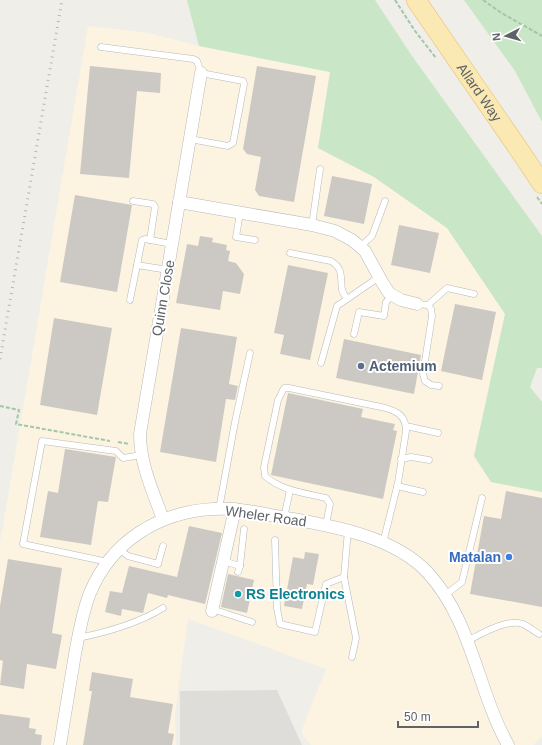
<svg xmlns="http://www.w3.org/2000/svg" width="542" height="745" viewBox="0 0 542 745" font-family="Helvetica,sans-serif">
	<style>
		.commercial { fill: #fcf4e1 }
		.industrial { fill: #dfddda }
		.green { fill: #c9e6c6 }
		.building { fill: #ccc9c4 }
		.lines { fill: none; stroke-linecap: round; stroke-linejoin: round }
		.lane-casing { stroke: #b5b8bb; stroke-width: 7 }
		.street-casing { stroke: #b5b8bb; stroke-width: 13 }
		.primary-casing { stroke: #e9bb68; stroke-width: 20 }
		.path { stroke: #a0c7a8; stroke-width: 2; stroke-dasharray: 4 2; stroke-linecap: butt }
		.lane { stroke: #fff; stroke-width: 6 }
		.street { stroke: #fff; stroke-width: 12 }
		.primary { stroke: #fae9b3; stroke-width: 19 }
		.rail { stroke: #b5b6b7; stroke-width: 3; stroke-dasharray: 1 5; stroke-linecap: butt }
		.service-dot { fill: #5c6f8a; stroke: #fff; stroke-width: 1.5 }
		.shop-dot { fill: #3f7fe0; stroke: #fff; stroke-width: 1.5 }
		.culture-dot { fill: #0f9aa8; stroke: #fff; stroke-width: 1.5 }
		.labels { text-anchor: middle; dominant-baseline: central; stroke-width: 4; stroke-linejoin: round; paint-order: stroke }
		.street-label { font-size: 14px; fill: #5f6367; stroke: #fff }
		.service-label { font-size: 14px; font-weight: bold; fill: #4e5e75; stroke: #fff; text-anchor: start }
		.shop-label { font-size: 14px; font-weight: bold; fill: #366cbe; stroke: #fff; text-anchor: end }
		.culture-label { font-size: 14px; font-weight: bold; fill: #0d838f; stroke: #fff; text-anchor: start }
	</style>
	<rect width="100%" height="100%" fill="#f0eee8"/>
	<polygon class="commercial" points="88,26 149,33 199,46 330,72 318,148 374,177 447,228 505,314 474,456 491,482 542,492 542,737 533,745 311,745 301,732 326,669 247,640 188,619 175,714 176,745 0,745 0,543"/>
	<polygon class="industrial" points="277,690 302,745 180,745 180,691"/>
	<g class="green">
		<polygon points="187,0 375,0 412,56 542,236 542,368 537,368 530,387 542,402 542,492 491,482 474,456 505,314 447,228 374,177 318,148 330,72 199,46"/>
		<polygon points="464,0 542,0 542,122 515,71"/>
	</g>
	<g class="building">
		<polygon points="90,66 161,73 160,93 137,91 129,178 80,174"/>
		<polygon points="257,66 316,76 294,202 259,196 255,190 261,157 247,154 243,149"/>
		<polygon points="332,176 372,184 364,224 324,216"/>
		<polygon points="75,195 132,205 117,292 60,282"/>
		<polygon points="399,225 439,233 430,273 391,265"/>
		<polygon points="200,236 213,238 212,242 227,245 226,250 230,251 228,261 236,263 244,274 240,294 223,291 220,310 176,303 187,244 198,246"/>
		<polygon points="288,265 328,273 310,360 280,354 284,335 274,333"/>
		<polygon points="455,304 496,312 482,380 441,371"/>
		<polygon points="54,318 112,328 97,415 40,405"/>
		<polygon points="181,328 237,337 229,384 238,386 235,400 226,399 216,462 160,452"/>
		<polygon points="344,339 421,355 414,394 336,378"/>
		<polygon points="288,393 363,409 361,417 395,424 393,430 397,431 383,499 271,475"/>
		<polygon points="65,449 116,457 108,502 98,501 91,545 40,537 48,491 58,493"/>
		<polygon points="506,491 542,498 542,607 470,594 484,516 501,519"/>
		<polygon points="189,526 222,533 205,604 168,595 167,598 148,593 143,613 122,609 121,616 105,612 110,591 122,593 129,566 177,577"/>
		<polygon points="305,552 319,554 313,585 307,584 302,609 284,606 293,557 304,559"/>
		<polygon points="8,559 62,568 52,633 62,635 56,669 27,664 24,689 0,685 3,661 0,660 0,606"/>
		<polygon points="228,574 254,580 247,613 221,607"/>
		<polygon points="92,672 133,679 130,697 173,704 168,733 174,734 172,745 83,745 92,691 89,691"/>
		<polygon points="0,714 30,718 29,728 36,729 35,734 42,735 41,745 0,745"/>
	</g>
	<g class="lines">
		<defs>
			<g id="lane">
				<polyline points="101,47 193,59 197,61 201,73 243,81 244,84 233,143 228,146 190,139"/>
				<polyline points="133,201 153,204 155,207 150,240"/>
				<polyline points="240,213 236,237 255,240"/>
				<polyline points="312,225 320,169"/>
				<polyline points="360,247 372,236 385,201"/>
				<path d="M 290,253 L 331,261 C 344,269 340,277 342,290 C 343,293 345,296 347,299"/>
				<polyline points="137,265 142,240 145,239 172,244"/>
				<polyline points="130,300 137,265 168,270"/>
				<polyline points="417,304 428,305 431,309 432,316 423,374 425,381 431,385 439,386"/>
				<polyline points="428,305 447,288 474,294"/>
				<polyline points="354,334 359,312 384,316 386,302 393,295"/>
				<polyline points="321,363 337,306 379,277"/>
				<polyline points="406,426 438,433"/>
				<polyline points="401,459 411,457 429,460"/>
				<polyline points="397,486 423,492"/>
				<polyline points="219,509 235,422 250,353"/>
				<polyline points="284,518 290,490"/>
				<path d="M 326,525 L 330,504 L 326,498 C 305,493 282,491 265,476 L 264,467 L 278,400 L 284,388 L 289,388 L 386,408 C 398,412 406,416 406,431 L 398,483 L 383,543"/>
				<polyline points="348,530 344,577 356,638 352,657"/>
				<polyline points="275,540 277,608 280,624 315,632 326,584 344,577"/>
				<polyline points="119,549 128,556 158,564 163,546"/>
				<polyline points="223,561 240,566"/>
				<polyline points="108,562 23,544 42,441 116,451 123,458 142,455"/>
				<polyline points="238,572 240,566 244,529"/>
				<polyline points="445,595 462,582 482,498"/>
				<polyline points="212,609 252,622"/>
				<path d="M 78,638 C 108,632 137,624 163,608"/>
				<path d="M 467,641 C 481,634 508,618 523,624 C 529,627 534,631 539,634"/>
			</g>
			<g id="street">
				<polyline points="179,202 312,225 335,231 352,240 365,251 382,282 389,293 401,300 417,304"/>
				<path d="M 163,519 C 153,492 140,464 140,434 L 201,73"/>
				<polyline points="212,611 235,509"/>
				<path d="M 60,745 C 65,715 70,684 75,654 C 79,634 82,613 90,593 C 111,542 158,512 213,509 C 240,507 267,515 293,519 C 338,527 396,538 428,573 C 472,621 477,689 508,745"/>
			</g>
			<g id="primary">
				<path id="s1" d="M 416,0 L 522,154 L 542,184"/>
			</g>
		</defs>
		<use href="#lane" class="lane-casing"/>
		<use href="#street" class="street-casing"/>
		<use href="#primary" class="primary-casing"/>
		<g class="path">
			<polyline points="395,0 415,31 436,58"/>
			<polyline points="483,0 500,12 542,36"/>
			<polyline points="537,197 542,204"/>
			<polyline points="0,406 19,410 16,424 110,441"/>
			<polyline points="118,442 129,444"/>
		</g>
		<use href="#lane" class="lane"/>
		<use href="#street" class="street"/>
		<use href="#primary" class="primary"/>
		<polyline class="rail" points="0,359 62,0"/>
	</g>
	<circle class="service-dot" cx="361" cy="366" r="4"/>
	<circle class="shop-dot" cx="509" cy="557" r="4"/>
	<circle class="culture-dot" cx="238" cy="594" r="4"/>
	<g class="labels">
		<g class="street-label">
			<text stroke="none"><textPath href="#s1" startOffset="112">Allard Way</textPath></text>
			<text transform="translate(163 298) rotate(-80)">Quinn Close</text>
			<text transform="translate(266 516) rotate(8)">Wheler Road</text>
		</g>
		<g class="service-label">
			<text x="369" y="366">Actemium</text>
		</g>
		<g class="shop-label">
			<text x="501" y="557">Matalan</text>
		</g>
		<g class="culture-label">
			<text x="246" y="594">RS Electronics</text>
		</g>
	</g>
	<g transform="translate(506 36) rotate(264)" stroke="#ffffff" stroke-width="3" paint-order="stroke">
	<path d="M0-3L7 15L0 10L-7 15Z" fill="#5f6367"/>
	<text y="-6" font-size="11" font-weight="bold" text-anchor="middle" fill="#5f6367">N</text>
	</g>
	<path d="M398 721v6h80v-6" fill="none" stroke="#5f6367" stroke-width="2"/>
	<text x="404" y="721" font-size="12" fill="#5f6367" stroke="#ffffff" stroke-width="3" paint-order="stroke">50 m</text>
</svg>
